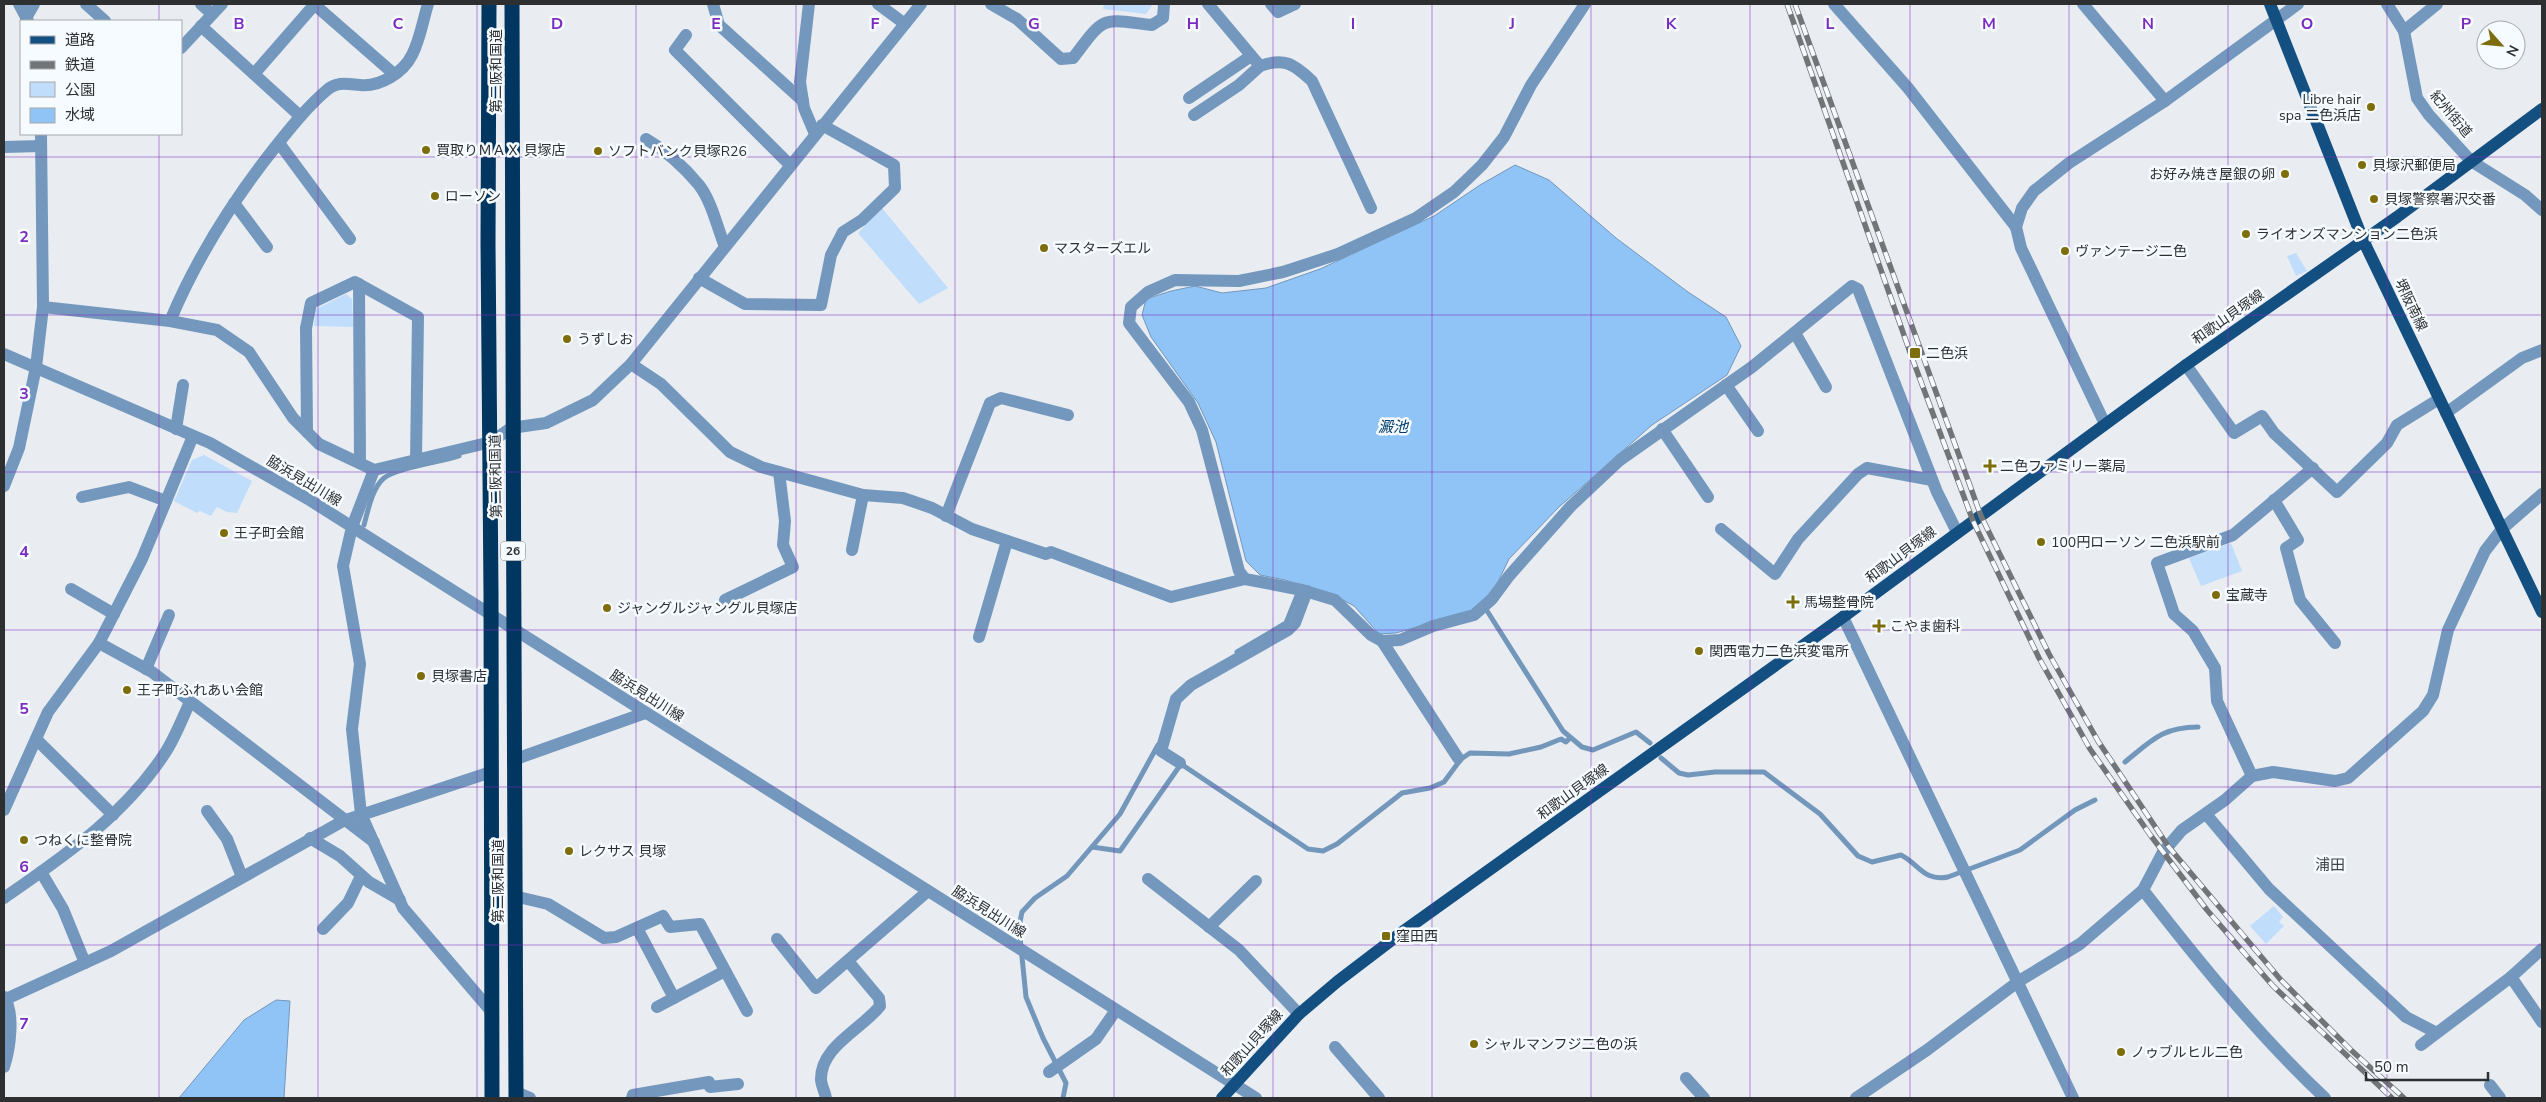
<svg xmlns="http://www.w3.org/2000/svg" width="2546" height="1102" viewBox="0 0 2546 1102" font-family="'Nunito Sans','Noto Sans JP',sans-serif">
	<style>
		.green { fill: #c0ddfc }
		.water { fill: #90c4f7; stroke: #7297bb }
		.lines { fill: none; stroke-linecap: round; stroke-linejoin: round }
		.stream { stroke: #7297bb; stroke-width: 5 }
		.minor { stroke: #7498bd; stroke-width: 12 }
		.major { stroke: #144f82; stroke-width: 12 }
		.highway { stroke: #003660; stroke-width: 15 }
		.rail-casing { stroke: #727578; stroke-width: 5.5 }
		.rail { stroke: #f6fbff; stroke-width: 4; stroke-dasharray: 11; stroke-linecap: butt }
		.grid { fill: none; stroke: #7b2cbf; stroke-width: 1; stroke-opacity: 0.55 }
		.poi-dot { fill: #7d6e0b; stroke: #f6fbff; stroke-width: 2 }
		.labels { text-anchor: middle; dominant-baseline: central; stroke-width: 5; stroke-linejoin: round; paint-order: stroke }
		.shield { fill: #f6fbff; stroke: #696c6e; stroke-width: 1 }
		.shield-label { font-size: 12px; font-weight: bold; fill: #2d2f30 }
		.street-label { font-size: 14px; fill: #2d2f30; stroke: #f6fbff }
		.poi-label { font-size: 14px; fill: #2d2f30; stroke: #f6fbff; text-anchor: start }
		.water-label { font-size: 15px; font-style: italic; fill: #003c6b; stroke: #f6fbff }
		.neighbourhood-label { font-size: 15px; fill: #414548; stroke: #f6fbff }
		.grid-label { font-size: 16px; text-anchor: middle; font-weight: bold; fill: #7b2cbf; stroke: #f6fbff; stroke-width: 5; stroke-linejoin: round; paint-order: stroke }
	</style>
	<rect width="100%" height="100%" fill="#e9edf2"/>
	<g class="green">
		<polygon points="1104,4 1153,4 1146,14 1103,9"/>
		<polygon points="882,208 948,288 919,304 858,233"/>
		<polygon points="2296,253 2307,271 2296,276 2287,256"/>
		<polygon points="346,294 352,299 353,327 314,326 316,309"/>
		<polygon points="204,455 252,481 237,513 227,512 217,507 211,516 200,511 197,513 174,501 192,460"/>
		<polygon points="2231,543 2242,571 2201,586 2189,558"/>
		<polygon points="2274,906 2283,917 2279,922 2284,926 2266,944 2250,926"/>
	</g>
	<g class="water">
		<polygon points="1515,165 1549,180 1616,238 1688,292 1726,317 1741,346 1727,375 1652,425 1559,507 1509,559 1495,588 1472,611 1396,633 1379,634 1354,606 1334,595 1285,580 1260,575 1246,561 1216,442 1198,403 1151,337 1142,315 1146,299 1171,291 1195,286 1222,293 1266,288 1320,269 1434,216 1480,185"/>
		<polygon points="276,1000 290,1001 284,1098 179,1098 244,1020"/>
	</g>
	<g class="lines">
		<g class="stream">
			<path d="M 364,525 C 368,511 372,488 384,478 C 396,468 441,462 459,456"/>
			<polyline points="1484,606 1563,731 1582,747 1593,750 1636,732 1650,743"/>
			<polyline points="1237,652 1286,623 1299,591"/>
			<path d="M 1661,758 L 1679,773 L 1688,775 L 1715,772 L 1764,772 L 1820,814 L 1858,856 L 1872,862 L 1901,855 C 1919,864 1924,882 1948,877 L 2020,850 L 2075,810 L 2095,800"/>
			<path d="M 2125,762 C 2151,741 2162,727 2198,727"/>
			<polyline points="1092,847 1120,851 1181,764 1308,849 1323,851 1337,844 1402,793 1430,788 1444,782 1461,759 1470,753 1509,754 1541,747 1561,739 1566,742 1570,738"/>
			<polyline points="1063,1098 1066,1083 1043,1038 1026,997 1019,927 1022,912 1035,898 1067,876 1120,814 1158,745"/>
		</g>
		<g class="minor">
			<polyline points="19,4 28,21"/>
			<polyline points="86,4 105,21"/>
			<polyline points="201,4 212,14"/>
			<polyline points="713,4 719,25 803,101"/>
			<polyline points="809,4 800,82 804,108 815,134"/>
			<polyline points="878,4 905,24"/>
			<path d="M 991,4 L 1017,19 L 1061,59 L 1073,58 C 1106,15 1099,19 1152,25 L 1163,18 L 1164,4"/>
			<path d="M 1208,4 L 1260,66 C 1284,57 1294,64 1312,81 L 1371,208"/>
			<polyline points="1271,4 1278,12 1295,4"/>
			<polyline points="1585,4 1531,85 1504,137 1482,165 1454,192 1416,218 1338,254 1283,272 1239,281 1175,280 1148,292 1131,307 1129,323 1189,402 1202,430 1239,571 1245,579 1302,590 1335,600 1371,635 1382,641 1400,640 1433,626 1474,615 1492,599 1509,576 1571,506 1620,460 1752,367 1852,286 1858,289 1937,492 1957,532"/>
			<polyline points="1834,4 1908,88 2016,227"/>
			<polyline points="2083,4 2165,101"/>
			<polyline points="2387,4 2404,31 2417,98 2429,115 2471,161 2525,195 2542,210"/>
			<polyline points="315,5 394,74"/>
			<polyline points="26,18 34,4"/>
			<polyline points="201,26 300,116"/>
			<polyline points="2404,31 2437,4"/>
			<polyline points="686,35 675,50 790,165"/>
			<polyline points="181,48 222,4"/>
			<polyline points="254,74 315,4"/>
			<polyline points="1189,98 1251,56"/>
			<polyline points="1194,115 1239,85 1260,66"/>
			<path d="M 646,139 C 665,150 685,168 699,185 C 712,202 717,227 725,247"/>
			<polyline points="279,143 350,239"/>
			<polyline points="4,147 41,146"/>
			<polyline points="234,203 267,247"/>
			<polyline points="699,278 745,304 821,305 831,255 843,232 862,220 895,188 894,165 822,125"/>
			<polyline points="359,284 360,463"/>
			<polyline points="43,307 170,321 217,330 249,352 293,418 319,444 374,470 491,442 511,428 546,423 593,400 631,364 921,4"/>
			<path d="M 170,321 C 197,257 233,200 276,146 C 292,126 308,106 327,90 C 337,81 348,84 360,85 C 380,87 403,73 412,55 C 420,40 423,20 428,4"/>
			<polyline points="1795,333 1826,387"/>
			<polyline points="4,354 210,443 308,499 1256,1098"/>
			<polyline points="631,364 661,384 730,452 761,467 863,495 903,498 932,508 972,529 1046,554 1051,552 1171,597 1245,579"/>
			<polyline points="2186,365 2234,433 2262,416 2274,433 2337,492 2387,443 2397,425 2439,399"/>
			<polyline points="1726,385 1758,431"/>
			<polyline points="2446,413 2522,358 2542,350"/>
			<polyline points="2105,424 2021,248 2016,227 2022,208 2034,191 2069,163 2165,101 2298,4"/>
			<polyline points="176,429 183,385"/>
			<polyline points="1662,429 1708,497"/>
			<polyline points="307,432 306,328 311,303 355,282 418,317 416,460"/>
			<polyline points="374,470 352,527 343,566 360,664 352,729 361,814 403,908 491,1011"/>
			<polyline points="4,486 19,448 36,367 43,307 41,134"/>
			<polyline points="82,497 129,487 166,501"/>
			<polyline points="2274,500 2298,540 2286,548 2300,600 2335,643"/>
			<polyline points="946,516 990,403 1001,398 1068,415"/>
			<polyline points="1721,529 1775,574 1798,539 1858,474 1867,468 1932,480"/>
			<polyline points="852,550 863,495"/>
			<polyline points="71,589 114,614"/>
			<polyline points="725,600 793,567 783,545 785,521 779,472"/>
			<polyline points="1843,617 2073,1098"/>
			<polyline points="979,637 1007,541"/>
			<polyline points="1382,641 1458,758"/>
			<polyline points="99,643 152,672 374,842"/>
			<polyline points="146,669 169,615"/>
			<polyline points="36,739 113,815"/>
			<polyline points="516,759 645,713"/>
			<polyline points="1180,763 1161,751 1176,699 1191,685 1288,630 1295,623 1307,591"/>
			<polyline points="2252,776 2217,701 2215,668 2193,631 2174,614 2157,563 2233,535 2313,468"/>
			<polyline points="4,810 48,712 99,643 142,559 193,436"/>
			<polyline points="207,811 227,839 242,877"/>
			<polyline points="2206,814 2269,889 2406,1017 2435,1032"/>
			<polyline points="310,838 340,856 369,882 400,900"/>
			<polyline points="41,872 63,909 85,963"/>
			<polyline points="1148,879 1239,950 1299,1014"/>
			<path d="M 2143,890 C 2200,963 2258,1035 2325,1098"/>
			<polyline points="514,896 548,904 604,938 616,937 663,916 670,927 700,924 747,1011"/>
			<path d="M 4,898 C 64,856 124,816 165,753 C 175,738 182,719 190,702"/>
			<polyline points="1209,927 1256,881"/>
			<polyline points="637,928 674,998"/>
			<polyline points="323,929 348,903 361,876"/>
			<polyline points="777,939 816,988 928,891"/>
			<polyline points="2511,977 2542,1022"/>
			<path d="M 4,997 C 15,1013 10,1049 4,1067"/>
			<polyline points="6,999 111,951 343,821 491,772"/>
			<polyline points="657,1007 725,971"/>
			<polyline points="2421,1045 2511,977 2542,949"/>
			<polyline points="1335,1047 1379,1098"/>
			<polyline points="1049,1072 1096,1039 1116,1010"/>
			<polyline points="1686,1078 1704,1098"/>
			<polyline points="2490,1085 2500,1098"/>
			<polyline points="516,1092 530,1098"/>
			<polyline points="632,1098 633,1095 709,1082 710,1087 738,1084"/>
			<path d="M 826,1098 C 825,1092 821,1085 821,1079 C 821,1046 862,1029 880,1006 L 879,998 L 848,961"/>
			<polyline points="1856,1098 1927,1050 2019,981 2080,944 2143,890 2163,852 2182,830 2225,800 2252,776 2273,772 2335,781 2348,778 2423,711 2433,695 2448,630 2485,551 2502,529 2542,494"/>
		</g>
		<g class="major">
			<polyline points="2270,4 2363,240 2542,612"/>
			<polyline points="1222,1098 1299,1014 1338,981 1401,933 1843,617 2186,365 2397,217 2542,109"/>
		</g>
		<g class="highway">
			<polyline points="489,4 488,243 491,593 492,1098"/>
			<path d="M 512,4 C 511,369 516,733 516,1098"/>
		</g>
		<defs>
			<g id="rail">
				<polyline points="1787,4 1911,355 1973,521 2039,658 2090,749 2151,836 2207,910 2273,986 2392,1098"/>
				<polyline points="1795,4 1981,516 2049,654 2098,741 2168,846 2280,979 2351,1050 2404,1098"/>
			</g>
		</defs>
		<use href="#rail" class="rail-casing"/>
		<use href="#rail" class="rail"/>
	</g>
	<path class="grid" d="M 159,4 L 159,21M 318,4 L 318,1098M 477,4 L 477,1098M 636,4 L 636,1098M 796,4 L 796,1098M 955,4 L 955,1098M 1114,4 L 1114,1098M 1273,4 L 1273,1098M 1432,4 L 1432,1098M 1591,4 L 1591,1098M 1750,4 L 1750,1098M 1910,4 L 1910,1098M 2069,4 L 2069,1098M 2228,4 L 2228,1098M 2387,4 L 2387,1098M 159,134 L 159,1098M 4,157 L 2542,157M 4,315 L 2542,315M 4,472 L 2542,472M 4,630 L 2542,630M 4,787 L 2542,787M 4,945 L 2542,945"/>
	<g class="poi-dot">
		<circle cx="2371" cy="107" r="5"/>
		<circle cx="426" cy="150" r="5"/>
		<circle cx="598" cy="151" r="5"/>
		<circle cx="2362" cy="165" r="5"/>
		<circle cx="2285" cy="174" r="5"/>
		<circle cx="435" cy="196" r="5"/>
		<circle cx="2374" cy="199" r="5"/>
		<circle cx="2246" cy="234" r="5"/>
		<circle cx="1044" cy="248" r="5"/>
		<circle cx="2065" cy="251" r="5"/>
		<circle cx="567" cy="339" r="5"/>
		<rect x="1909" y="347" width="12" height="12" rx="2.5"/>
		<path d="M1987.5 458.5h5v5h5v5h-5v5h-5v-5h-5v-5h5z"/>
		<circle cx="224" cy="533" r="5"/>
		<circle cx="2041" cy="542" r="5"/>
		<circle cx="2216" cy="595" r="5"/>
		<path d="M1790.5 594.5h5v5h5v5h-5v5h-5v-5h-5v-5h5z"/>
		<circle cx="607" cy="608" r="5"/>
		<path d="M1876.5 618.5h5v5h5v5h-5v5h-5v-5h-5v-5h5z"/>
		<circle cx="1699" cy="651" r="5"/>
		<circle cx="421" cy="676" r="5"/>
		<circle cx="127" cy="690" r="5"/>
		<circle cx="24" cy="840" r="5"/>
		<circle cx="569" cy="851" r="5"/>
		<rect x="1381" y="931" width="10" height="10" rx="2.5"/>
		<circle cx="1474" cy="1044" r="5"/>
		<circle cx="2121" cy="1052" r="5"/>
	</g>
	<g class="labels">
		<rect class="shield" x="500.5" y="541.5" width="25" height="19" rx="4"/>
		<g class="shield-label">
			<text x="513" y="551">26</text>
		</g>
		<g class="street-label">
			<text transform="translate(496 71) rotate(-90)">第二阪和国道</text>
			<text transform="translate(2451 114) rotate(50)">紀州街道</text>
			<text transform="translate(2411 305) rotate(64)">堺阪南線</text>
			<text transform="translate(2228 317) rotate(-35)">和歌山貝塚線</text>
			<text transform="translate(496 476) rotate(-91)">第二阪和国道</text>
			<text transform="translate(304 481) rotate(31)">脇浜見出川線</text>
			<text transform="translate(1901 555) rotate(-37)">和歌山貝塚線</text>
			<text transform="translate(647 696) rotate(32)">脇浜見出川線</text>
			<text transform="translate(1573 792) rotate(-36)">和歌山貝塚線</text>
			<text transform="translate(498 881) rotate(-90)">第二阪和国道</text>
			<text transform="translate(989 912) rotate(32)">脇浜見出川線</text>
			<text transform="translate(1252 1043) rotate(-48)">和歌山貝塚線</text>
		</g>
		<g class="poi-label">
			<text x="2361" y="99" text-anchor="end">Libre hair<tspan x="2361" dy="16">spa 二色浜店</tspan></text>
			<text x="436" y="150">買取りＭＡＸ 貝塚店</text>
			<text x="608" y="151">ソフトバンク貝塚R26</text>
			<text x="2372" y="165">貝塚沢郵便局</text>
			<text x="2275" y="174" text-anchor="end">お好み焼き屋銀の卵</text>
			<text x="445" y="196">ローソン</text>
			<text x="2384" y="199">貝塚警察署沢交番</text>
			<text x="2256" y="234">ライオンズマンション二色浜</text>
			<text x="1054" y="248">マスターズエル</text>
			<text x="2075" y="251">ヴァンテージ二色</text>
			<text x="577" y="339">うずしお</text>
			<text x="1926" y="353">二色浜</text>
			<text x="2000" y="466">二色ファミリー薬局</text>
			<text x="234" y="533">王子町会館</text>
			<text x="2051" y="542">100円ローソン 二色浜駅前</text>
			<text x="2226" y="595">宝蔵寺</text>
			<text x="1804" y="602">馬場整骨院</text>
			<text x="617" y="608">ジャングルジャングル貝塚店</text>
			<text x="1890" y="626">こやま歯科</text>
			<text x="1709" y="651">関西電力二色浜変電所</text>
			<text x="431" y="676">貝塚書店</text>
			<text x="137" y="690">王子町ふれあい会館</text>
			<text x="34" y="840">つねくに整骨院</text>
			<text x="579" y="851">レクサス 貝塚</text>
			<text x="1396" y="936">窪田西</text>
			<text x="1484" y="1044">シャルマンフジ二色の浜</text>
			<text x="2131" y="1052">ノゥブルヒル二色</text>
		</g>
		<g class="water-label">
			<text x="1393" y="427">澱池</text>
		</g>
		<g class="neighbourhood-label">
			<text x="2330" y="865">浦田</text>
		</g>
	</g>
	<g class="grid-label">
		<text x="239" y="29">B</text>
		<text x="398" y="29">C</text>
		<text x="557" y="29">D</text>
		<text x="716" y="29">E</text>
		<text x="875" y="29">F</text>
		<text x="1034" y="29">G</text>
		<text x="1193" y="29">H</text>
		<text x="1353" y="29">I</text>
		<text x="1512" y="29">J</text>
		<text x="1671" y="29">K</text>
		<text x="1830" y="29">L</text>
		<text x="1989" y="29">M</text>
		<text x="2148" y="29">N</text>
		<text x="2307" y="29">O</text>
		<text x="2466" y="29">P</text>
		<text x="24" y="242">2</text>
		<text x="24" y="399">3</text>
		<text x="24" y="557">4</text>
		<text x="24" y="714">5</text>
		<text x="24" y="872">6</text>
		<text x="24" y="1029">7</text>
	</g>
	<rect width="2546" height="1102" fill="none" stroke="#2d2f30" stroke-width="10"/>
	<rect x="20" y="20" width="162" height="115" fill="#f6fbff" stroke="#a6a9ac"/>
	<rect x="30" y="36" width="25" height="8" fill="#144f82" stroke="#a6a9ac"/>
	<text x="65" y="45" font-size="15" fill="#2d2f30">道路</text>
	<rect x="30" y="61" width="25" height="8" fill="#727578" stroke="#a6a9ac"/>
	<text x="65" y="70" font-size="15" fill="#2d2f30">鉄道</text>
	<rect x="30" y="82" width="25" height="15" fill="#c0ddfc" stroke="#a6a9ac"/>
	<text x="65" y="95" font-size="15" fill="#2d2f30">公園</text>
	<rect x="30" y="108" width="25" height="15" fill="#90c4f7" stroke="#a6a9ac"/>
	<text x="65" y="120" font-size="15" fill="#2d2f30">水域</text>
	<g transform="translate(2501 45) rotate(117)"><circle r="24" fill="#f6fbff" stroke="#a6a9ac"/>
	<path d="M0-4L9 19L0 12L-9 19Z" fill="#7d6e0b"/>
	<text y="-8" font-size="14" font-weight="bold" text-anchor="middle" fill="#2d2f30">N</text>
	</g>
	<path d="M2366 1072v8h122v-8" fill="none" stroke="#2d2f30" stroke-width="2.5"/>
	<text x="2374" y="1072" font-size="15" fill="#2d2f30" stroke="#f6fbff" stroke-width="4" paint-order="stroke">50 m</text>
</svg>
